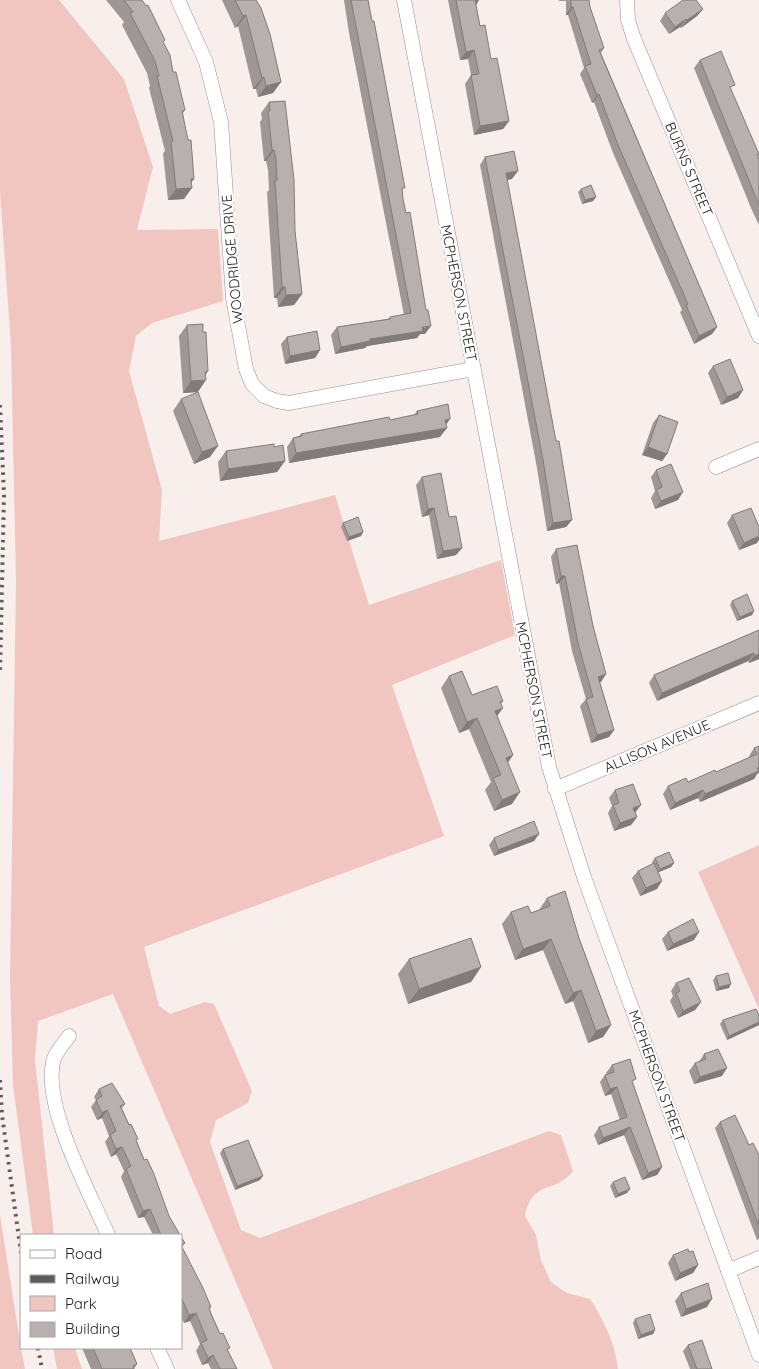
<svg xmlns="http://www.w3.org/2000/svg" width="759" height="1369" viewBox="0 0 759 1369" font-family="Quicksand,sans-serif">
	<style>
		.green { fill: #f2c6c0 }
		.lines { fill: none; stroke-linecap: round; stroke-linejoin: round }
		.minor-casing { stroke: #988f8e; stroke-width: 15 }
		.minor { stroke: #fff; stroke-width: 14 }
		.rail { stroke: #5f5b5a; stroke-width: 4; stroke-dasharray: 2.5 5; stroke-linecap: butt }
		.wall { fill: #9e9796 }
		.shaded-wall { fill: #817b7a }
		.building { fill: #b8b0ae; stroke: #817b7a }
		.labels { text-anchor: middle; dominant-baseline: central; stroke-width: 4.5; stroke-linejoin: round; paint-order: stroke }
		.street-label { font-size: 14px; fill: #242121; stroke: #fff }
	</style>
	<rect width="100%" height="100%" fill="#f8efed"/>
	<g class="green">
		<path d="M 0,0 L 59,0 L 124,79 L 153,167 L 137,230 L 218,229 L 223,301 L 152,323 L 136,336 L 129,371 L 162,490 L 159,541 L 335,495 L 369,605 L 501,560 L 515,635 L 392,685 L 444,836 L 144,947 L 159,1006 L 170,1014 L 205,1002 L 214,1004 L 252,1091 L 248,1103 L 216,1120 L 210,1142 L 241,1230 L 260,1238 L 549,1131 L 561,1135 L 573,1171 C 555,1195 533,1178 525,1216 L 536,1235 L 541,1260 L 551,1282 L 567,1293 L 590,1299 C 603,1318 616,1346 618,1369 L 273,1369 L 113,994 L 38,1021 L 35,1060 L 54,1235 L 33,1235 L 13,1085 L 10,977 L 16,582 L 11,346 L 0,192 Z"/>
		<polygon points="759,845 759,1009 698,872"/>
		<polygon points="0,1215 21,1348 25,1369 0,1369"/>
		<polygon points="53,1348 75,1348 82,1369 57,1369"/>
	</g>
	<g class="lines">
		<defs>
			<g id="minor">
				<polyline points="178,0 206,62 221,122 233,298 246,369 252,384 264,396 277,401 289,403 473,369"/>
				<polyline points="404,0 549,767 585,880 759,1355"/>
				<polyline points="627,0 628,20 634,39 759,336"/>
				<polyline points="716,467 759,449"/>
				<polyline points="555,789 759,703"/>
				<path d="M 69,1036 C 63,1045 55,1052 53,1062 C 43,1108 90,1193 108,1235"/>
				<polyline points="728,1271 759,1258"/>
				<polyline points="157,1348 167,1369"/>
			</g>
		</defs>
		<use href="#minor" class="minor-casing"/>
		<use href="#minor" class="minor"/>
		<g class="rail">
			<polyline points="0,405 4,495 0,674"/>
			<polyline points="0,1080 2,1115 21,1253"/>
			<polyline points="38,1348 42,1369"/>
		</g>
	</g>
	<g class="wall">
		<polygon points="106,0 142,0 164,43 185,110 183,113 191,182 184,199 168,200 163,153 165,151 149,88 150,86 147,73 122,25 124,22"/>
		<polygon points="222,0 256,0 281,82 273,93 258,97 256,89 253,89 238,26 235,28"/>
		<polygon points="344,0 368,0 402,192 425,334 420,334 417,338 367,346 365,348 335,354 331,335 337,327 388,319 390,317 404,315 349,33"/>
		<polygon points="448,0 479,0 476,5 480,26 491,59 509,121 503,129 474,135 465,84 471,75 468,59 460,60"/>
		<polygon points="559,0 589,0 590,7 604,48 601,53 717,327 712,334 694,344 680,312 682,310 613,153 594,102 592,103 580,74 584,68 568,15 566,15 566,1 559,1"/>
		<polygon points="703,9 697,16 681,28 680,27 669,34 660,21 665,13"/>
		<polygon points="700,60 731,91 759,155 758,156 759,159 759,225 751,208 694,68"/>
		<polygon points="269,102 295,231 302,294 294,305 278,307 277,298 274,298 267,192 269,190 268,170 266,161 264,161 260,122 262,119 261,113"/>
		<polygon points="485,157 512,179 507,180 556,441 572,520 566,527 547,531 537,468 480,165"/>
		<polygon points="581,189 596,197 593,201 582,204 578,192"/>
		<polygon points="187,325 198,392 183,393 179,336"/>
		<polygon points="287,337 320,350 315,358 285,364 281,344"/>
		<polygon points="713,366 743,390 738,398 721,405 708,373"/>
		<polygon points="181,399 210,457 194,464 173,411"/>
		<polygon points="417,411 446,425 440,437 289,463 287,447 293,438 299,436 301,434 390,420 414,415"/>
		<polygon points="659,415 667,454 662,461 642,455 653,423"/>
		<polygon points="226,451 285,461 277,472 220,481 218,462"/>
		<polygon points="656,470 678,500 655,509 651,498 655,491 651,477"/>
		<polygon points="422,477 449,517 462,548 456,555 437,559 429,515 422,517 416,485"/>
		<polygon points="732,515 757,543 739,550 727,523"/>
		<polygon points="343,523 363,532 361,536 347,541 341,527"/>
		<polygon points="556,549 593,626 606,674 600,682 614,730 609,737 591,743 580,706 586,699 572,651 559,583 556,584 551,557"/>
		<polygon points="732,601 754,611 752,615 737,621 730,605"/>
		<polygon points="759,630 759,659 749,663 748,661 744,663 657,701 649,683 654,675"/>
		<polygon points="449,676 472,695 503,701 501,703 497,716 513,755 508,762 512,804 494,811 485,790 491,782 469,729 459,733 441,688"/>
		<polygon points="759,746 757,774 754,779 700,802 698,798 670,810 663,794 668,786 688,782 716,772 750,757 749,756 754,748"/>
		<polygon points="615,790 635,813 637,817 631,825 614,831 608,813 612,806 609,798"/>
		<polygon points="539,834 534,841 494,856 489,845 494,838"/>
		<polygon points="655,858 674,863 671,867 658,872 657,889 640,896 632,878 638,871 653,864 652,862"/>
		<polygon points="547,898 579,938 611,1025 603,1037 588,1043 573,1001 565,1004 543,950 515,960 502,924 511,912 531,913 539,910"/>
		<polygon points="668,932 694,940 667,951 662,939"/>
		<polygon points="409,959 481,967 471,982 408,1004 398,974"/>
		<polygon points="716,976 729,988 716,991 713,980"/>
		<polygon points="676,983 701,1002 695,1010 678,1018 670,1001 673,996 671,991"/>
		<polygon points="723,1020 759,1025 727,1040 720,1024"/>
		<polygon points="704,1054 722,1076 694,1084 689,1071 695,1063 699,1062"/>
		<polygon points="612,1065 633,1083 662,1167 657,1175 642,1180 624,1135 598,1145 594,1135 599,1127 620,1120 611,1094 605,1096 600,1082 605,1075 607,1074 606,1073"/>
		<polygon points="99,1089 125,1104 122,1108 169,1216 180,1235 153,1235 144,1217 138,1218 121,1177 124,1171 116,1154 111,1157 105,1142 109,1136 102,1118 97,1120 91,1107 96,1100 94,1097"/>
		<polygon points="720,1122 749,1145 759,1155 759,1239 757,1240 715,1128"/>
		<polygon points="223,1149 260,1180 235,1190 220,1153"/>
		<polygon points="613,1182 627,1193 615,1198 610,1186"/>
		<polygon points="181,1237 185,1243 182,1247 228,1351 237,1369 211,1369 208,1363 202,1365 196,1351 200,1344 190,1321 184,1323 181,1317"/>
		<polygon points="689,1252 698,1265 693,1273 675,1281 668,1263 673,1255"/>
		<polygon points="681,1293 707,1307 681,1317 675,1301"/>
		<polygon points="635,1319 655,1330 653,1334 638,1339 633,1323"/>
		<polygon points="688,1345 712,1369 690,1369 683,1351"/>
		<polygon points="82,1348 130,1348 137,1364 134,1369 91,1369"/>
	</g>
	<g class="shaded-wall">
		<polygon points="473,0 479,0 476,5"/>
		<polygon points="571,7 573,7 568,15 566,15"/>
		<polygon points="703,9 697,16 681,28 687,20"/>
		<polygon points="246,15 238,26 235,28 243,16"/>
		<polygon points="686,19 680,27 669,34 675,27"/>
		<polygon points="474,50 468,59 460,60 466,52"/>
		<polygon points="264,77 256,89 253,89 262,78"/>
		<polygon points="281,82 273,93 258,97 266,86"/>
		<polygon points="599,94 594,102 592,103 597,95"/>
		<polygon points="509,121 503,129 474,135 480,126"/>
		<polygon points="272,150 274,150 266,161 264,161"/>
		<polygon points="518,171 512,179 501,181 506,173"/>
		<polygon points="191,179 194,179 187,188 192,188 184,199 168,200 176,189"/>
		<polygon points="596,197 593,201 582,204 585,200"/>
		<polygon points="282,287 285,287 277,298 274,298"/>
		<polygon points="302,294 294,305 278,307 286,295"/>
		<polygon points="431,326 425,334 420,334 417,338 367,346 365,348 335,354 341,347 370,339"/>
		<polygon points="717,327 712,334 694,344 699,336"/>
		<polygon points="320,350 315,358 285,364 290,356"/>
		<polygon points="208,371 202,381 206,380 198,392 183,393 191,381 205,372"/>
		<polygon points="743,390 738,398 721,405 727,397"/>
		<polygon points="450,419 444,428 447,428 440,437 289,463 296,453"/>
		<polygon points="218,446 210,457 194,464 202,452"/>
		<polygon points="648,447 667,454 662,461 642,455"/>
		<polygon points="285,461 277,472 220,481 228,469"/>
		<polygon points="683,492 678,500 655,509 661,501"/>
		<polygon points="434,508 429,515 422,517 428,509"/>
		<polygon points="572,520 566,527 547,531 553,523"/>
		<polygon points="363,532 361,536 347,541 349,537"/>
		<polygon points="759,536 759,540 757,543 739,550 744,543"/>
		<polygon points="462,548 456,555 437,559 443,551"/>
		<polygon points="561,576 565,576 559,583 556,584"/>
		<polygon points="754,611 752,615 737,621 740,617"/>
		<polygon points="754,653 748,661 657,701 662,693"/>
		<polygon points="759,654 759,659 749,663 754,656"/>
		<polygon points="606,674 601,682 593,684 598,677"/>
		<polygon points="503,701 496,711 503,708 495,719 487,723 500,702"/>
		<polygon points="477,718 469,729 459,733 467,722"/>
		<polygon points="614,730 609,737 591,743 597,735"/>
		<polygon points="513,755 505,767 498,770 506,758"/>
		<polygon points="757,768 759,768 759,773 757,774 754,779 700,802 705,794"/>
		<polygon points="703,790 698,798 670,810 675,803"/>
		<polygon points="520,792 512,804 494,811 502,800"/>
		<polygon points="641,805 635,813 633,808"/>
		<polygon points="637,817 631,825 614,831 620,823"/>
		<polygon points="539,834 534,841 494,856 498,850"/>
		<polygon points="674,863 671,867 657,873 660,869"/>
		<polygon points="662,881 657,889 640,896 646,888"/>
		<polygon points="699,932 694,940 667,951 673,944"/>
		<polygon points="551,939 543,950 515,960 523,949"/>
		<polygon points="481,967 471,982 408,1004 419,989"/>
		<polygon points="731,984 729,988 716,991 719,987"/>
		<polygon points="581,990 573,1001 565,1004 573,993"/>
		<polygon points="701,1002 695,1010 678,1018 683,1011"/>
		<polygon points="759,1022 759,1025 727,1040 729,1036"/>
		<polygon points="611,1025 603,1037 588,1043 596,1031"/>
		<polygon points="727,1068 722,1076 694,1084 700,1077"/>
		<polygon points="617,1087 611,1094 605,1096 610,1089"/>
		<polygon points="107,1110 102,1118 97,1120 102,1113"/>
		<polygon points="630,1127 624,1135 598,1145 603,1138"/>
		<polygon points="122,1147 116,1154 111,1157 116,1149"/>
		<polygon points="662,1167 657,1175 642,1180 648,1173"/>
		<polygon points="263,1176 260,1180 235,1190 237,1186"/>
		<polygon points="630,1189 627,1193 615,1198 618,1194"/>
		<polygon points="150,1209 144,1217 138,1218 143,1211"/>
		<polygon points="698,1265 693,1273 675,1281 680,1273"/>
		<polygon points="712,1299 707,1307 681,1317 686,1309"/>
		<polygon points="196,1313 190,1321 184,1323 189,1315"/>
		<polygon points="655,1330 653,1334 638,1339 641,1335"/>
		<polygon points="213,1355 208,1363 202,1365 208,1358"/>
	</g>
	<g class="building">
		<polygon points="124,0 142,0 146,6 148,5 165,40 163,42 170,55 173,72 176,72 185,110 182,111 188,140 191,140 194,179 191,179 192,188 176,189 171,141 173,141 157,76 159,76 155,61 130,13 133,12"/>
		<polygon points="235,0 256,0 261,8 270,34 281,82 266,86 264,77 262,78 246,15 243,16"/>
		<polygon points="351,0 368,0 372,21 374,21 405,188 402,188 403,199 406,213 410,212 426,310 428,310 431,326 422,327 423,331 370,339 370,341 341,347 337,327 390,319 390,317 411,313"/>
		<polygon points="456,0 475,0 480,26 485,25 491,59 497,58 509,121 480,126 471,75 479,74 474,50 466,52"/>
		<polygon points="571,0 589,0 590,7 604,48 599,50 717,327 699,336 686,305 688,304 618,145 599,94 597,95 585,66 591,64 573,7 571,7"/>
		<polygon points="683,0 696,0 703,9 687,20 686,19 675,27 665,13"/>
		<polygon points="721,51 735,85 730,87 759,154 757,155 759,159 759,205 700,60"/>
		<polygon points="285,101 294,180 295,231 302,294 286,295 285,287 282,287 275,181 277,180 276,159 274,150 272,150 268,111 270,111 269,102"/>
		<polygon points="514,151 518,171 506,173 556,441 559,441 572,520 553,523 543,460 485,157"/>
		<polygon points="591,185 596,197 585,200 581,189"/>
		<polygon points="203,324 203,332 206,332 208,371 205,372 206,380 191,381 187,325"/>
		<polygon points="317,331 320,350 290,356 287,337"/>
		<polygon points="730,359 743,390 727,397 713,366"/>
		<polygon points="198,392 218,446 202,452 181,399"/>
		<polygon points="448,404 450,417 450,419 445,420 447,428 296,453 293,438 302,436 301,434 389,417 390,420 418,414 417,411"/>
		<polygon points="659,415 678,422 667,454 648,447"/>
		<polygon points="274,444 274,447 283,445 285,461 228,469 226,451"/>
		<polygon points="671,464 683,492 661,501 656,490 662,487 656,470"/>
		<polygon points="441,473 449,517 456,516 462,548 443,551 434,508 428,509 422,477"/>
		<polygon points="751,508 759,527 759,536 744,543 732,515"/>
		<polygon points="358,517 363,532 349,537 343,523"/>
		<polygon points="577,545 593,626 606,674 598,677 614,730 597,735 586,699 593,697 578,643 565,576 561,576 556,549"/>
		<polygon points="747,594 754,611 740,617 732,601"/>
		<polygon points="759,630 759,654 754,656 754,653 749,655 662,693 654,675"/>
		<polygon points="462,671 472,695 497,686 503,701 500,702 503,708 495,711 513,755 506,758 520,792 502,800 493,778 501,775 477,718 467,722 449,676"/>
		<polygon points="759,746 759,768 757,768 759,771 705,794 703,790 675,803 668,786 686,778 688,782 715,770 716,772 757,754 754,748"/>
		<polygon points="633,784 641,805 633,808 637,817 620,823 613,805 619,803 615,790"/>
		<polygon points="534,821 539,834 498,850 494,838"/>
		<polygon points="669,852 674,863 660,869 655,858"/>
		<polygon points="654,863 662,881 646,888 638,871"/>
		<polygon points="565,891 579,938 611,1025 596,1031 581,990 573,993 551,939 523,949 511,912 528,906 531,913 550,906 547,898"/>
		<polygon points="693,919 699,932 673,944 668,932"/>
		<polygon points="471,938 481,967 419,989 409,959"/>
		<polygon points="728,973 731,984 719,987 716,976"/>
		<polygon points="689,978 701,1002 683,1011 676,993 680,991 676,983"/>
		<polygon points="756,1009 759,1015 759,1022 729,1036 723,1020"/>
		<polygon points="718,1049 727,1068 700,1077 695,1063 706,1059 704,1054"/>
		<polygon points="630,1059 636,1079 632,1081 662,1167 648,1173 630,1127 603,1138 599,1127 627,1117 617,1087 610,1089 605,1075 614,1072 612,1065"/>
		<polygon points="112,1083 125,1104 120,1106 129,1125 131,1124 138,1139 136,1140 144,1160 147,1159 154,1174 169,1216 180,1235 161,1235 150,1209 143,1211 126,1169 131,1166 122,1147 116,1149 110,1135 116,1131 107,1110 102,1113 96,1100 102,1096 99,1089"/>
		<polygon points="735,1115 749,1145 753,1143 759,1155 759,1226 720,1122"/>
		<polygon points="248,1140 263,1176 237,1186 223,1149"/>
		<polygon points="625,1177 630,1189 618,1194 613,1182"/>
		<polygon points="181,1237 185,1243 181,1245"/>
		<polygon points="181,1245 203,1288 211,1307 209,1307 211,1314 220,1334 223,1333 230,1348 227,1349 237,1369 220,1369 213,1355 208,1358 201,1343 207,1340 196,1313 189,1315 181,1297"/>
		<polygon points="688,1249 689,1252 693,1251 698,1265 680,1273 673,1255"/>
		<polygon points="708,1283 712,1299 686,1309 681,1293"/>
		<polygon points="650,1314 655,1330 641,1335 635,1319"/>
		<polygon points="702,1340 712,1369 697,1369 688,1345"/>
		<polygon points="93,1348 130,1348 137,1364 133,1366 134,1369 102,1369"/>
	</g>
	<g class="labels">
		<g class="street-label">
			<text transform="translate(689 169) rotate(67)">BURNS STREET</text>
			<text transform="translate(232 259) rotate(-95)">WOODRIDGE DRIVE</text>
			<text transform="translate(459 293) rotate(79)">MCPHERSON STREET</text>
			<text transform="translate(534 690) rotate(79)">MCPHERSON STREET</text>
			<text transform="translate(657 746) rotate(-23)">ALLISON AVENUE</text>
			<text transform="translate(657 1076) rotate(70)">MCPHERSON STREET</text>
		</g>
	</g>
	<rect x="20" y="1234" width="162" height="115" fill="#ffffff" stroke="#a7a6a6"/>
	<rect x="30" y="1250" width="25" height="8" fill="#ffffff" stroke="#a7a6a6"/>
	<text x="65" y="1259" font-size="15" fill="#242121">Road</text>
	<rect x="30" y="1275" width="25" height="8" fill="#5f5b5a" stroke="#a7a6a6"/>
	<text x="65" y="1284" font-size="15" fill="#242121">Railway</text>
	<rect x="30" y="1296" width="25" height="15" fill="#f2c6c0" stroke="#a7a6a6"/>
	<text x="65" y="1309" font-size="15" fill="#242121">Park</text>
	<rect x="30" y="1322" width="25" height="15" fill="#b8b0ae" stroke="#a7a6a6"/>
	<text x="65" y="1334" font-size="15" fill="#242121">Building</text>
</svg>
